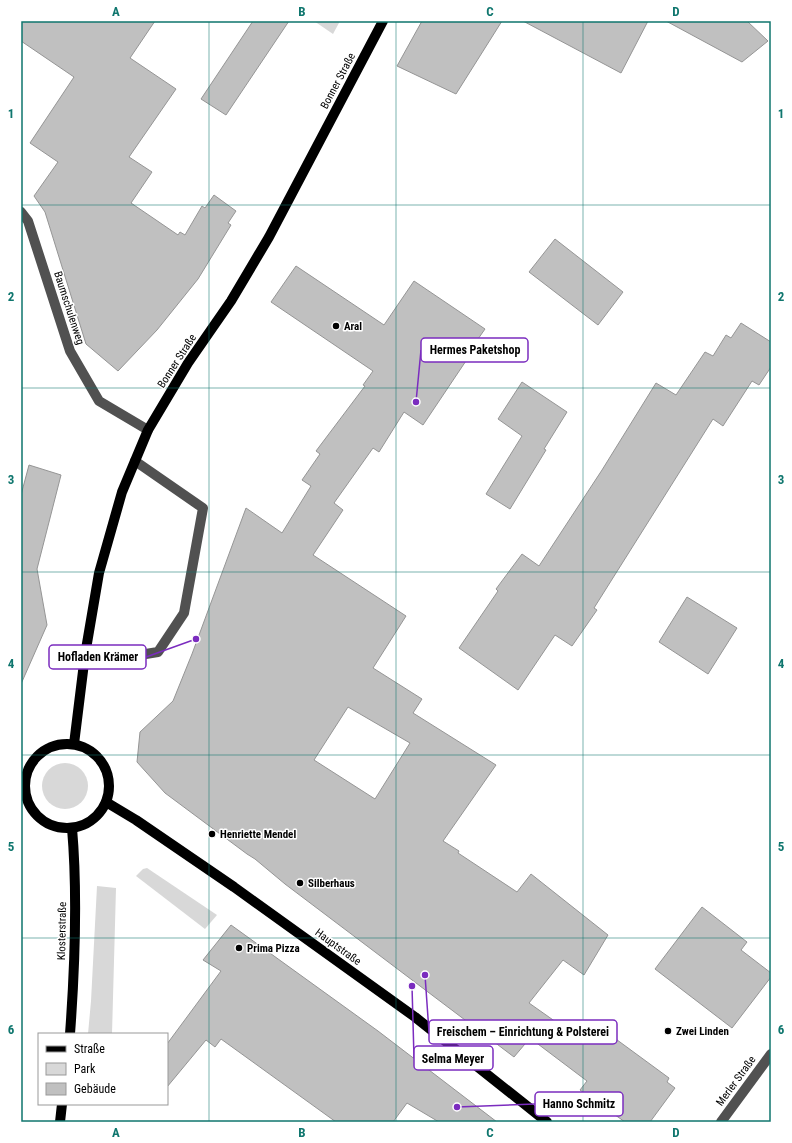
<svg xmlns="http://www.w3.org/2000/svg" width="792" height="1143" viewBox="0 0 792 1143" font-family="'Roboto Condensed',sans-serif">
	<style>
		.green { fill: #d8d8d8 }
		.building { fill: #c0c0c0; stroke: #959595; fill-rule: evenodd }
		.lines { fill: none; stroke-linecap: round; stroke-linejoin: round }
		.minor { stroke: #515151; stroke-width: 10 }
		.major { stroke: #000; stroke-width: 10 }
		.grid { fill: none; stroke: #0f766e; stroke-width: 1; stroke-opacity: 0.55 }
		.poi-dot { fill: #000; stroke: #fff; stroke-width: 1.5 }
		.labels { text-anchor: middle; dominant-baseline: central; stroke-width: 3; stroke-linejoin: round; paint-order: stroke }
		.street-label { font-size: 11px; fill: #000; stroke: #fff }
		.poi-label { font-size: 11px; font-weight: bold; fill: #000; stroke: #fff; text-anchor: start }
		.leader { fill: none; stroke: #7b2cbf; stroke-width: 1.5 }
		.callout-dot { fill: #7b2cbf; stroke: #fff; stroke-width: 1.5 }
		.callout { fill: #fff; stroke: #7b2cbf; stroke-width: 1.5 }
		.callout-label { font-size: 12px; text-anchor: middle; font-weight: bold; fill: #000 }
		.neatline { fill: none; stroke: #0f766e; stroke-width: 1.5 }
		.grid-label { font-size: 13px; text-anchor: middle; font-weight: bold; fill: #0f766e }
	</style>
	<rect width="100%" height="100%" fill="#fff"/>
	<g class="green">
		<polygon points="314,21 340,21 333,34"/>
		<circle cx="65" cy="786" r="23"/>
		<polygon points="147,868 217,915 205,929 136,876 143,869"/>
		<polygon points="97,886 116,888 112,1034 88,1034 91,1001"/>
	</g>
	<g class="building">
		<polygon points="21,21 155,21 130,58 176,89 129,157 152,172 131,203 178,235 180,232 185,235 202,206 205,208 214,195 236,211 228,223 231,225 198,279 157,330 118,371 86,344 45,212 34,196 58,162 30,143 74,77 21,41"/>
		<polygon points="253,21 289,21 226,115 201,99"/>
		<polygon points="422,21 502,21 456,94 397,66"/>
		<polygon points="523,21 648,21 621,73"/>
		<polygon points="666,21 747,21 768,41 742,62"/>
		<polygon points="555,239 623,292 598,325 529,272"/>
		<path d="M 296,266 L 384,325 L 414,281 L 485,329 L 478,339 L 480,340 L 423,425 L 404,412 L 379,452 L 373,448 L 334,503 L 343,510 L 313,555 L 406,616 L 373,668 L 422,699 L 413,713 L 496,765 L 443,841 L 459,851 L 458,853 L 517,892 L 531,874 L 608,935 L 584,975 L 563,960 L 529,1003 L 583,1041 L 594,1023 L 669,1078 L 667,1082 L 675,1088 L 650,1122 L 625,1122 L 580,1090 L 587,1081 L 530,1038 L 514,1057 L 285,884 L 255,859 L 247,854 L 165,793 L 137,762 L 140,732 L 173,701 L 192,654 L 246,508 L 282,533 L 311,486 L 302,480 L 320,454 L 316,451 L 365,386 L 363,385 L 373,371 L 271,302 ZM 348,707 L 410,743 L 375,799 L 314,760 Z"/>
		<polygon points="741,323 771,342 771,367 759,385 752,381 723,426 713,419 594,608 597,610 572,646 555,635 518,690 459,648 498,591 496,589 522,554 539,566 602,470 656,383 676,395 705,352 713,356 726,335 731,338"/>
		<polygon points="522,382 567,412 544,449 546,450 510,509 486,494 522,436 498,419"/>
		<polygon points="29,465 61,475 37,569 47,625 21,684 21,495"/>
		<polygon points="687,597 737,628 708,674 659,642"/>
		<polygon points="702,907 747,942 741,950 771,973 771,977 732,1028 655,969"/>
		<polygon points="231,925 378,1031 497,1122 439,1122 407,1103 393,1122 336,1122 221,1039 215,1047 206,1040 167,1087 167,1044 221,971 203,960"/>
	</g>
	<g class="lines">
		<g class="minor">
			<polyline points="21,212 28,221 70,351 99,401 148,430"/>
			<polyline points="85,655 115,659 158,652 184,613 203,508 135,461"/>
			<polyline points="21,792 25,792"/>
			<polyline points="721,1122 771,1054"/>
		</g>
		<g class="major">
			<circle cx="67" cy="786" r="42"/>
			<polyline points="74,744 85,655 99,573 122,492 148,430 188,363 231,301 269,237 383,21"/>
			<polyline points="106,802 136,820 234,887 415,1017 547,1122"/>
			<path d="M 70,1034 C 75,966 78,897 72,828"/>
			<polyline points="60,1122 62,1104"/>
		</g>
	</g>
	<path class="grid" d="M 209,21 L 209,1122M 396,21 L 396,1122M 583,21 L 583,1122M 21,205 L 771,205M 21,388 L 771,388M 21,572 L 771,572M 21,755 L 771,755M 21,938 L 771,938"/>
	<g class="poi-dot">
		<circle cx="336" cy="326" r="4"/>
		<circle cx="212" cy="834" r="4"/>
		<circle cx="300" cy="883" r="4"/>
		<circle cx="239" cy="948" r="4"/>
		<circle cx="668" cy="1031" r="4"/>
	</g>
	<g class="labels">
		<g class="street-label">
			<text transform="translate(338 81) rotate(-62)">Bonner Straße</text>
			<text transform="translate(69 308) rotate(72)">Baumschulenweg</text>
			<text transform="translate(177 361) rotate(-57)">Bonner Straße</text>
			<text transform="translate(62 931) rotate(-89)">Klosterstraße</text>
			<text transform="translate(338 947) rotate(36)">Hauptstraße</text>
			<text transform="translate(736 1081) rotate(-54)">Merler Straße</text>
		</g>
		<g class="poi-label">
			<text x="344" y="326">Aral</text>
			<text x="220" y="834">Henriette Mendel</text>
			<text x="308" y="883">Silberhaus</text>
			<text x="247" y="948">Prima Pizza</text>
			<text x="676" y="1031">Zwei Linden</text>
		</g>
	</g>
	<path class="leader" d="M416 402L421 350M196 639L146 657M425 975L429 1032M412 986L414 1058M457 1107L535 1104"/>
	<g class="callout-dot">
		<circle cx="416" cy="402" r="4"/>
		<circle cx="196" cy="639" r="4"/>
		<circle cx="425" cy="975" r="4"/>
		<circle cx="412" cy="986" r="4"/>
		<circle cx="457" cy="1107" r="4"/>
	</g>
	<g class="callout">
		<rect x="421" y="338" width="107" height="24" rx="4"/>
		<rect x="49" y="645" width="97" height="24" rx="4"/>
		<rect x="429" y="1020" width="188" height="24" rx="4"/>
		<rect x="414" y="1046" width="79" height="24" rx="4"/>
		<rect x="535" y="1092" width="88" height="24" rx="4"/>
	</g>
	<g class="callout-label">
		<text x="475" y="354">Hermes Paketshop</text>
		<text x="98" y="661">Hofladen Krämer</text>
		<text x="523" y="1036">Freischem – Einrichtung &amp; Polsterei</text>
		<text x="453" y="1063">Selma Meyer</text>
		<text x="579" y="1108">Hanno Schmitz</text>
	</g>
	<rect width="792" height="1143" fill="none" stroke="#ffffff" stroke-width="44"/>
	<rect x="38" y="1033" width="130" height="72" fill="#ffffff" stroke="#999999"/>
	<rect x="46" y="1046" width="20" height="6" fill="#000000" stroke="#999999"/>
	<text x="74" y="1053" font-size="12" fill="#000000">Straße</text>
	<rect x="46" y="1063" width="20" height="12" fill="#d8d8d8" stroke="#999999"/>
	<text x="74" y="1073" font-size="12" fill="#000000">Park</text>
	<rect x="46" y="1083" width="20" height="12" fill="#c0c0c0" stroke="#999999"/>
	<text x="74" y="1093" font-size="12" fill="#000000">Gebäude</text>
	<rect x="22" y="22" width="748" height="1099" class="neatline"/>
	<g class="grid-label">
		<text x="116" y="16">A</text>
		<text x="302" y="16">B</text>
		<text x="490" y="16">C</text>
		<text x="676" y="16">D</text>
		<text x="11" y="118">1</text>
		<text x="781" y="118">1</text>
		<text x="11" y="301">2</text>
		<text x="781" y="301">2</text>
		<text x="11" y="484">3</text>
		<text x="781" y="484">3</text>
		<text x="11" y="668">4</text>
		<text x="781" y="668">4</text>
		<text x="11" y="851">5</text>
		<text x="781" y="851">5</text>
		<text x="11" y="1034">6</text>
		<text x="781" y="1034">6</text>
		<text x="116" y="1137">A</text>
		<text x="302" y="1137">B</text>
		<text x="490" y="1137">C</text>
		<text x="676" y="1137">D</text>
	</g>
</svg>
